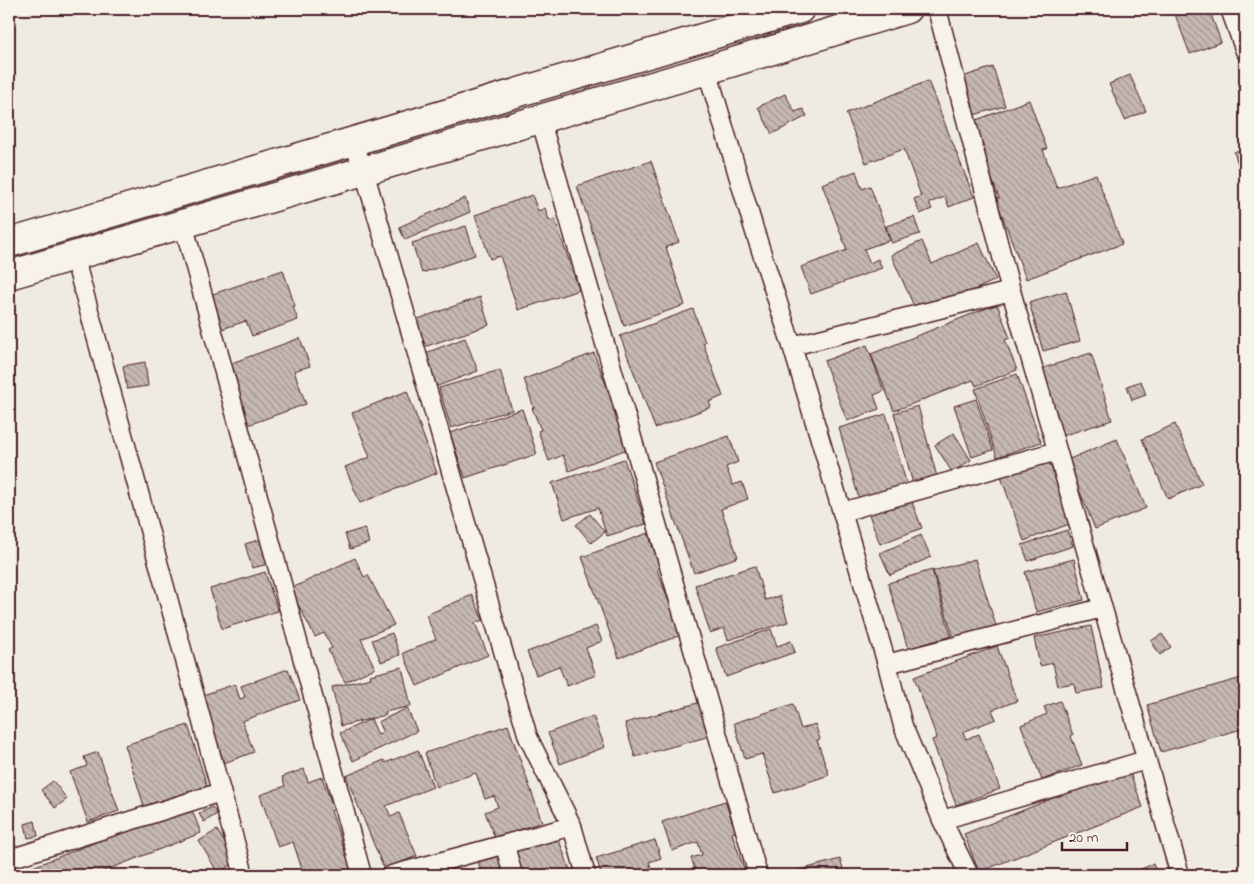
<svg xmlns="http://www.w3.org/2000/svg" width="1254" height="884" viewBox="0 0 1254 884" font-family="'Indie Flower',sans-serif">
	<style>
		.building { fill: url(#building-back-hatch); stroke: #4a1f2b }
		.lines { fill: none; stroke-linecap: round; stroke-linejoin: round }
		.minor-casing { stroke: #4a1f2b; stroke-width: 21 }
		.trunk-casing { stroke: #4a1f2b; stroke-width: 31 }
		.minor { stroke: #f7f3e8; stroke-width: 18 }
		.trunk { stroke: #f7f3e8; stroke-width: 28 }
	</style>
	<defs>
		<pattern id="building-back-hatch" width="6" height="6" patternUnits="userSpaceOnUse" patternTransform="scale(1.25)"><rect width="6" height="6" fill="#c6b8b3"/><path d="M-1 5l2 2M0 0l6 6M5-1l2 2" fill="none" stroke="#a39592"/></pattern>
	</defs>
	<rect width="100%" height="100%" fill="#f0ebe0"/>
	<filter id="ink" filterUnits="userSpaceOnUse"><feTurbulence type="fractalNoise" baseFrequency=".02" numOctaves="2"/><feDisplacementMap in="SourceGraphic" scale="10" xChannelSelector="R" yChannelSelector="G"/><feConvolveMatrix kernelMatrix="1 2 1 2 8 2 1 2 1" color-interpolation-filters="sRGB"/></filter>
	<g filter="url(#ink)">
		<g class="building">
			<polygon points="1173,9 1209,9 1221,42 1190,54"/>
			<polygon points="993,67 1005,106 974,115 962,77"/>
			<polygon points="1130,75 1146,111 1125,120 1109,84"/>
			<polygon points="928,81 974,197 949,207 945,197 929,203 932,209 920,214 914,199 921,196 904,149 866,163 846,113"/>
			<polygon points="785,94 795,112 803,109 807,116 772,134 758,107"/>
			<polygon points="1029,100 1047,149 1043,150 1057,188 1096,174 1122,244 1026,279 996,199 999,198 971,122"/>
			<polygon points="1245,148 1245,181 1244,182 1234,152"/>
			<polygon points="651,161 679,242 666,247 685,305 624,326 577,186"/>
			<polygon points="856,171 862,189 870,186 890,240 864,249 870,263 878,259 882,268 811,294 801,267 847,250 822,184"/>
			<polygon points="532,195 538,211 545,208 549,220 555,219 579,290 518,310 500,256 490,259 475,215"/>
			<polygon points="465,198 470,212 405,240 399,227"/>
			<polygon points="914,217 920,234 891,243 886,226"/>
			<polygon points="466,226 475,255 422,273 412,243"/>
			<polygon points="922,241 932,264 979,243 996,280 918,315 891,255"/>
			<polygon points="283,270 295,306 293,307 298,320 252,336 246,321 219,330 207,296"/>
			<polygon points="1066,291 1080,341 1043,351 1029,302"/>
			<polygon points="480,297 489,325 424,347 415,320"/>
			<polygon points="997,304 1010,338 1005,340 1017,370 976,386 973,380 894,411 871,354"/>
			<polygon points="693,309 705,342 703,343 723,396 709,402 711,407 655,428 620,336"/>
			<polygon points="300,338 310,366 294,371 306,404 248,425 226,365"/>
			<polygon points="465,338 478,371 435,387 423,354"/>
			<polygon points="867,345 884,391 874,395 879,409 847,421 824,361"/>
			<polygon points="594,353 630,448 569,471 563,455 549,461 538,431 541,430 532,408 534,408 524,379"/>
			<polygon points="1091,353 1112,420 1062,436 1040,369"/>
			<polygon points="145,362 148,386 127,389 123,366"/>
			<polygon points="500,370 512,410 451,428 439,388"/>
			<polygon points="1017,374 1041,442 997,457 975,389"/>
			<polygon points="1141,381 1146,395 1132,400 1127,386"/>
			<polygon points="407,391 437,473 360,503 345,467 370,457 352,413"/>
			<polygon points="976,399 993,450 972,457 954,406"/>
			<polygon points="918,406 937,477 913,484 894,413"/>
			<polygon points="522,409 537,454 465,478 450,433"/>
			<polygon points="886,414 907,485 859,499 839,428"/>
			<polygon points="1175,424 1202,484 1168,499 1142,439"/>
			<polygon points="954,433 971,460 952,472 935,445"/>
			<polygon points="729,436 738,462 726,467 733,485 742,482 748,499 721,509 738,557 694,573 654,462"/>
			<polygon points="1117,439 1146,508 1095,529 1067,460"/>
			<polygon points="624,459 646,524 607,536 598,508 564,519 552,483"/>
			<polygon points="1048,459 1072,523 1024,541 1001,477"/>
			<polygon points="910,497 922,528 880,544 868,512"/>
			<polygon points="590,514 605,532 591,543 576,525"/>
			<polygon points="365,528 369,543 350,549 345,534"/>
			<polygon points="1067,530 1073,546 1028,561 1022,545"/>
			<polygon points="648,533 660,568 657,569 681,635 619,658 582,557"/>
			<polygon points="921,535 931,557 890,575 880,553"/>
			<polygon points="262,539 269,564 252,568 245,544"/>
			<polygon points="355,558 364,577 368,575 394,625 361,639 375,668 345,682 328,650 332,648 324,633 315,637 290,589"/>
			<polygon points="975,559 996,626 954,639 933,571"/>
			<polygon points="1074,559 1084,600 1036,612 1025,572"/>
			<polygon points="755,566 765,600 780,596 788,622 728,640 724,628 710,633 695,585"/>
			<polygon points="932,570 951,636 908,649 888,583"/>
			<polygon points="265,572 278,611 222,629 210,589"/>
			<polygon points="472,595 483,620 475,623 488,655 417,686 403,653 436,639 426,615"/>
			<polygon points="596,626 602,641 586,648 596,675 567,686 559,666 536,675 527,652"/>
			<polygon points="1091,626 1104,688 1076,693 1074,683 1058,686 1053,663 1040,666 1034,638"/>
			<polygon points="771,629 777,646 791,641 795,652 726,677 716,648"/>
			<polygon points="392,633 400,655 381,662 372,640"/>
			<polygon points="1162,634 1171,647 1160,655 1151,641"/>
			<polygon points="997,646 1017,701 992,710 996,719 963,732 966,739 979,734 1000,789 956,805 932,740 937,738 914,677"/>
			<polygon points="402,667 411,706 385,712 386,715 341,726 332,687 371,678 370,675"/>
			<polygon points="288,669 300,700 242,721 254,752 224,763 200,696 235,684 240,699 245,697 241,686"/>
			<polygon points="1245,677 1245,728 1161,752 1147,705"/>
			<polygon points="1060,701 1073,735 1071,736 1082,765 1042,780 1021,725 1047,714 1044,707"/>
			<polygon points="701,702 710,736 635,757 625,723"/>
			<polygon points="793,704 801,729 815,724 820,739 817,740 829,775 775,793 762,754 745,759 734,723"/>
			<polygon points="407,708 417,731 353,761 340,733 371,719 378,735 383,733 378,722"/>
			<polygon points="593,716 605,747 560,764 548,733"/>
			<polygon points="188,725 207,786 144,806 125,745"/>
			<polygon points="508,725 542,822 495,838 485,812 498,807 494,796 485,799 476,773 436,787 425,753"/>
			<polygon points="418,750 433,787 386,806 391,817 399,813 417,856 384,869 346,776 384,760 385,763"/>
			<polygon points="98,752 119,811 88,822 70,772 87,766 84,757"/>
			<polygon points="1128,768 1143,807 979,872 964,834"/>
			<polygon points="304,769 308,782 322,777 334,810 331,811 353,875 304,875 293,842 278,847 260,795 285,786 282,777"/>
			<polygon points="53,781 67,799 55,808 41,790"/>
			<polygon points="725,801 736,832 732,833 746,875 697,875 691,858 702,855 698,842 672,851 662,822"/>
			<polygon points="190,805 201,833 94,875 28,875 25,870"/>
			<polygon points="212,807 217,814 204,822 199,814"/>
			<polygon points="35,821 38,836 28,838 25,824"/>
			<polygon points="217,830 236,862 218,873 199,841"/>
			<polygon points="557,835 572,875 522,875 513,851"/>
			<polygon points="655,840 661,858 649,862 654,875 602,875 596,858"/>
			<polygon points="503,850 511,873 504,875 483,875 477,859"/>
			<polygon points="840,859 845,875 782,875"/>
			<polygon points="1153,864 1158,875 1127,875"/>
		</g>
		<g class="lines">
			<defs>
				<g id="minor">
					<polyline points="937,9 1011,291 1180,875"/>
					<polyline points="1230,9 1245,51"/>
					<polyline points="707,70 754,229 792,346 842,512 887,664 903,726 942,820 969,875"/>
					<polyline points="540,118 758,875"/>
					<polyline points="353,141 364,171 528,737 572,826 586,875"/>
					<polyline points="183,223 362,875"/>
					<polyline points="74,256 244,875"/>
					<polyline points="792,346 1011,291"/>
					<polyline points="842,512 1057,451"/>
					<polyline points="887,664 1102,608"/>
					<polyline points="942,820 1146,760"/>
					<polyline points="505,846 513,875"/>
					<polyline points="9,857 19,856 221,792"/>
					<polyline points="392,875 572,826"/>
				</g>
				<g id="trunk">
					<polyline points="9,243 800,9"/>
					<polyline points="9,275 707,70 907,9"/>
				</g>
			</defs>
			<use href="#minor" class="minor-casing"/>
			<use href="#trunk" class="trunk-casing"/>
			<use href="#minor" class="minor"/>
			<use href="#trunk" class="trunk"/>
		</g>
	</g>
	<rect width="1254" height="884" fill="none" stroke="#f7f3e8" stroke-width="30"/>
	<rect x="15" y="15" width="1224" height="854" fill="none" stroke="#4a1f2b" stroke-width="2" filter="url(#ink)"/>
	<path d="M1062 842v8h65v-8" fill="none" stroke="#4a1f2b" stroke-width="2.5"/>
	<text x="1069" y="842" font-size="15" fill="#4a1f2b" stroke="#f7f3e8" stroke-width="4" paint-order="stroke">20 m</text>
</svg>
